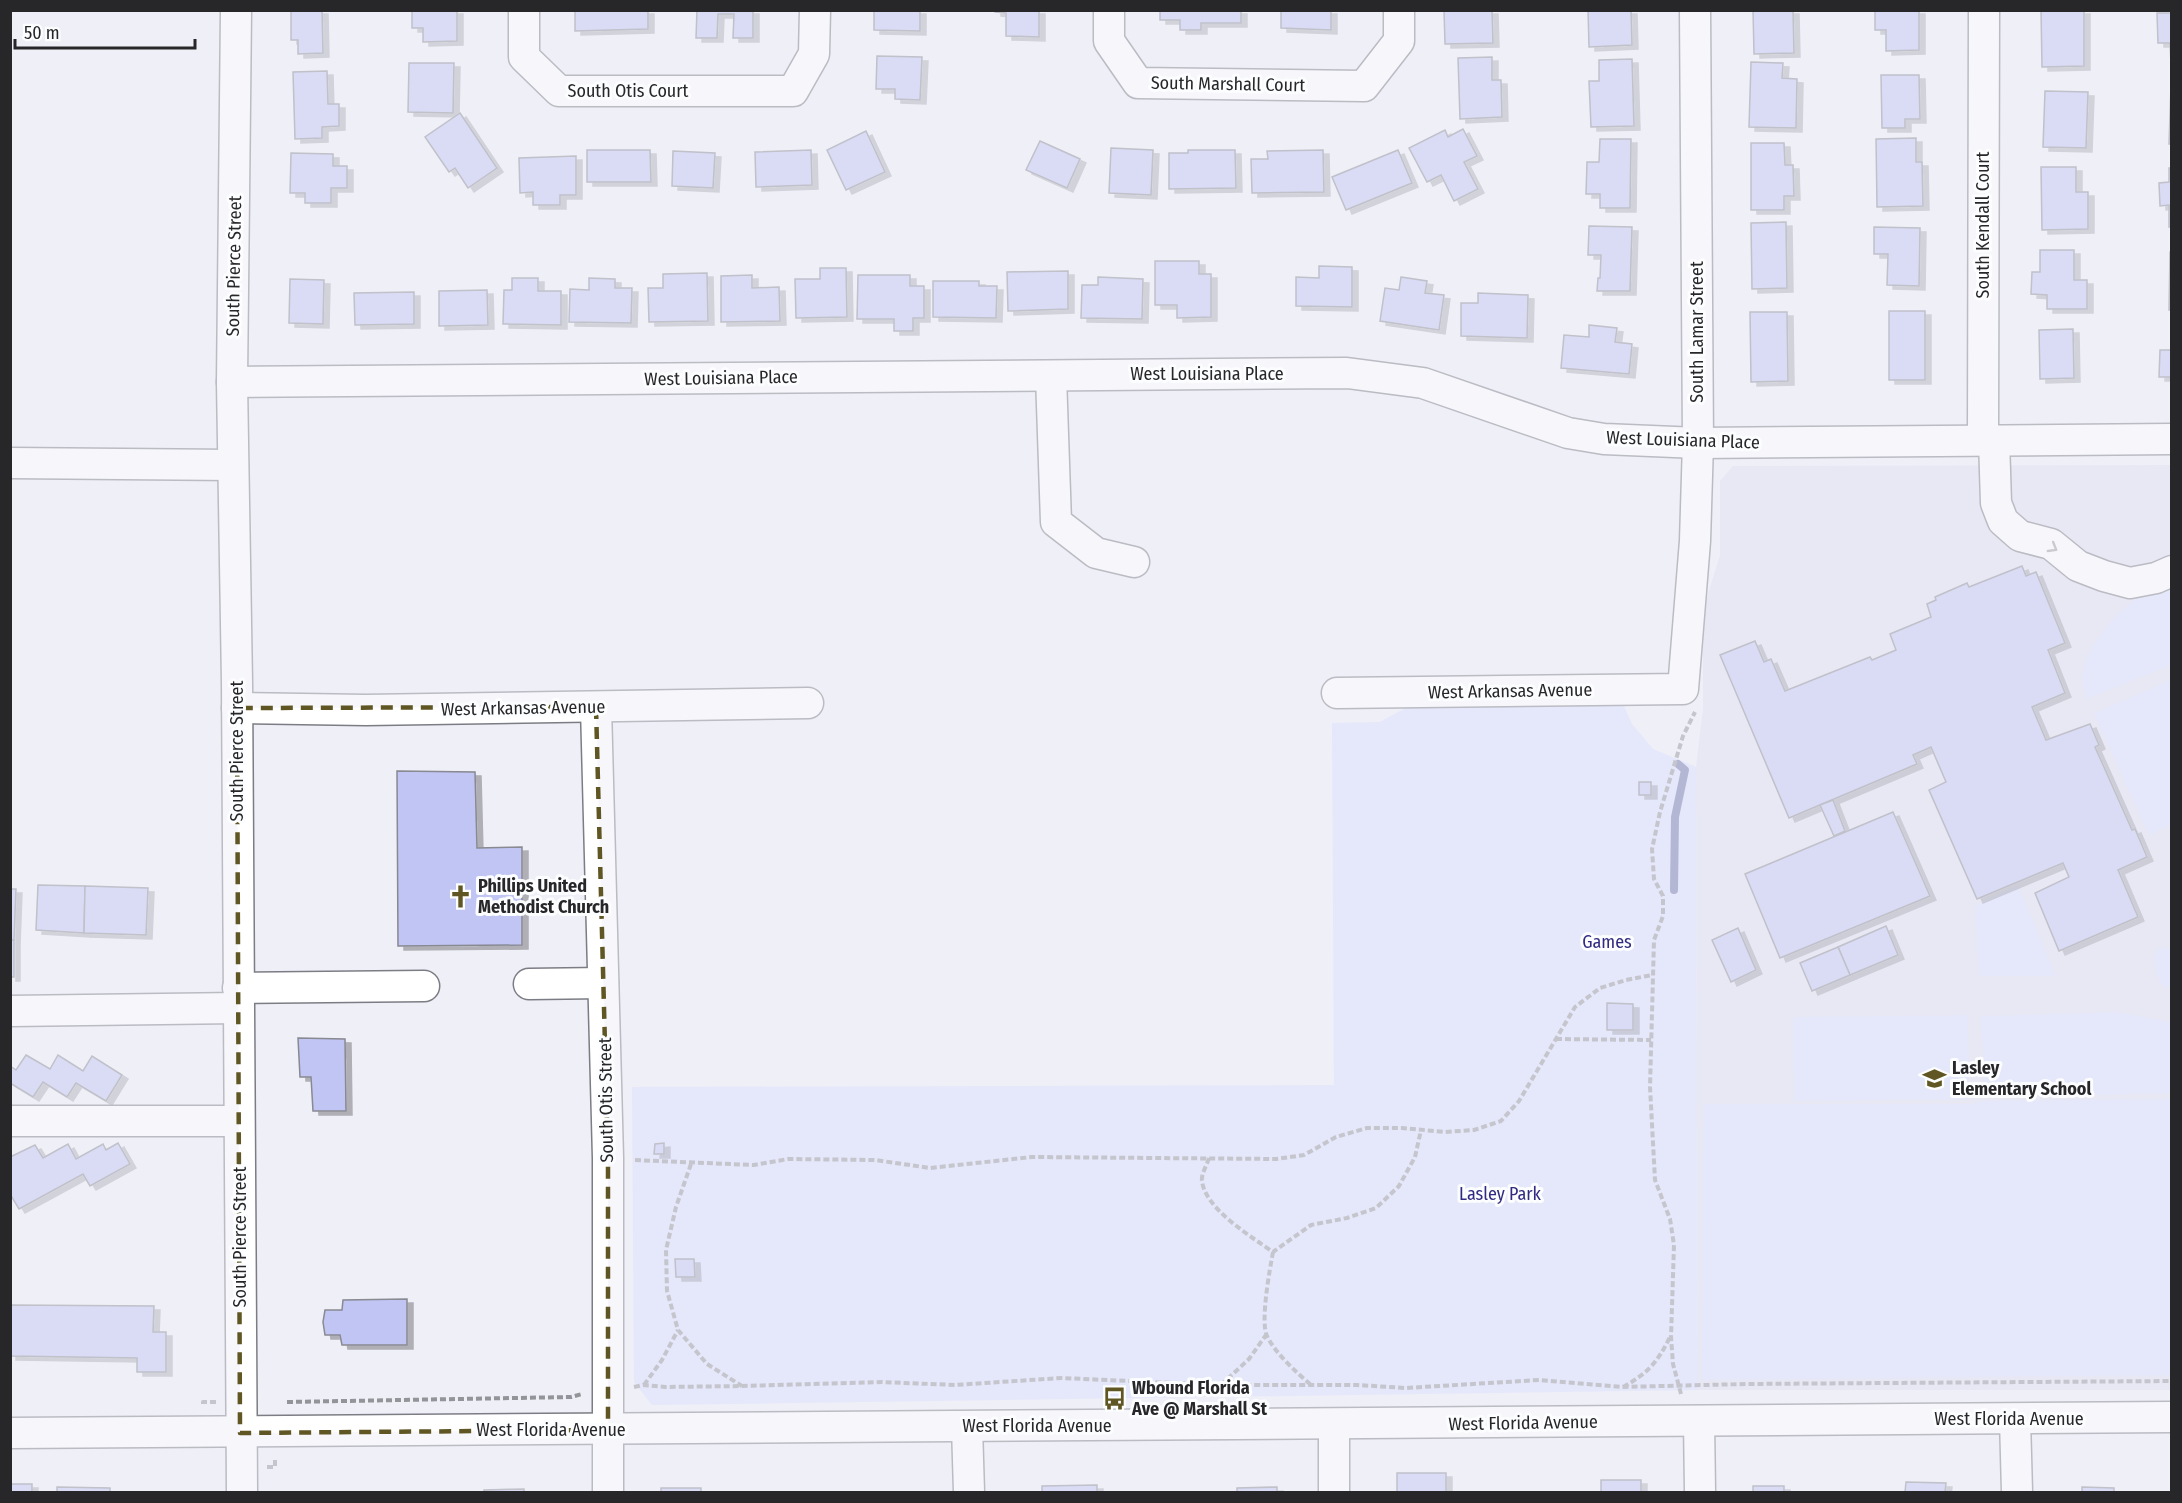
<svg xmlns="http://www.w3.org/2000/svg" width="2182" height="1503" viewBox="0 0 2182 1503" font-family="'Fira Sans Condensed',sans-serif">
	<style>
		.built { fill: #dfe1f0 }
		.green { fill: #dadefc }
		.lines { fill: none; stroke-linecap: round; stroke-linejoin: round }
		.stream { stroke: #6e73a7; stroke-width: 8 }
		.building { fill: #c0c5f4; stroke: #888991; stroke-width: 1.5; filter: url(#shadow) }
		.minor-casing { stroke: #7c7d84; stroke-width: 33 }
		.path { stroke: #939499; stroke-width: 4; stroke-dasharray: 6 3; stroke-linecap: butt }
		.minor { stroke: #fff; stroke-width: 30 }
		.oneway { stroke: #9e9e9f }
		.marked { fill: none; stroke: #5f5623; stroke-width: 4.5; stroke-dasharray: 12 8; stroke-linejoin: round }
		.labels { text-anchor: middle; dominant-baseline: central; stroke-width: 6; stroke-linejoin: round; paint-order: stroke }
		.street-label { font-size: 18px; fill: #27272a; stroke: #fcfdfe }
		.poi-label { font-size: 18px; font-weight: bold; fill: #27272a; stroke: #fcfdfe; text-anchor: start }
		.park-label { font-size: 18px; fill: #312a80; stroke: #fcfdfe }
	</style>
	<defs>
		<filter id="shadow"><feDropShadow dx="6" dy="4" stdDeviation="0" flood-color="#0004"/></filter>
	</defs>
	<rect width="100%" height="100%" fill="#eeeff7"/>
	<polygon class="built" points="2171,465 2171,1390 1698,1390 1696,767 1703,708 1703,610 1720,555 1720,481 1733,466"/>
	<g class="green">
		<path d="M 2171,585 L 2171,665 L 2087,699 C 2084,690 2081,682 2083,672 C 2087,645 2120,606 2145,594 C 2153,590 2163,588 2171,585 Z"/>
		<polygon points="2171,680 2171,825 2149,835 2094,713"/>
		<polygon points="1620,697 1632,724 1653,749 1696,767 1698,1390 652,1405 634,1382 632,1087 1334,1085 1332,723 1380,722 1422,699"/>
		<polygon points="2018,885 2056,976 1979,976 1975,906"/>
		<polygon points="2158,948 2171,949 2171,989 2160,984 2153,958"/>
		<polygon points="2117,1012 2170,1022 2171,1093 1986,1097 1981,1016"/>
		<polygon points="1968,1015 1969,1099 1794,1101 1793,1017"/>
		<polygon points="2171,1099 2171,1375 1702,1380 1703,1104 1971,1104 1982,1101"/>
	</g>
	<g class="lines">
		<polyline class="stream" points="1674,890 1675,817 1685,770 1678,764"/>
	</g>
	<g class="building">
		<polygon points="291,10 322,10 323,53 298,54 298,40 291,40"/>
		<polygon points="412,10 457,10 457,41 423,42 423,28 412,28"/>
		<polygon points="575,10 648,10 648,29 575,31"/>
		<polygon points="697,10 753,10 753,38 733,38 734,14 718,14 717,38 696,38"/>
		<polygon points="874,10 920,10 920,31 874,30"/>
		<polygon points="995,10 1039,10 1039,37 1006,36 1006,13 995,12"/>
		<polygon points="1160,10 1241,10 1241,23 1201,23 1201,30 1180,30 1180,20 1160,20"/>
		<polygon points="1281,10 1331,10 1331,30 1281,28"/>
		<polygon points="1444,10 1492,10 1493,43 1445,44"/>
		<polygon points="1588,10 1631,10 1632,45 1589,47"/>
		<polygon points="1753,10 1793,10 1794,53 1754,54"/>
		<polygon points="1875,10 1919,10 1919,50 1886,51 1886,30 1875,30"/>
		<polygon points="2041,10 2084,10 2084,66 2042,67"/>
		<polygon points="2171,10 2172,10 2171,64 2170,43 2158,43 2157,13 2171,13"/>
		<polygon points="877,56 922,57 920,100 895,99 895,89 876,89"/>
		<polygon points="1492,57 1492,80 1501,80 1502,117 1460,119 1458,58"/>
		<polygon points="1632,59 1634,126 1591,127 1589,81 1599,81 1599,60"/>
		<polygon points="1751,62 1783,63 1782,78 1797,79 1796,128 1749,127"/>
		<polygon points="409,63 454,63 453,113 408,112"/>
		<polygon points="327,71 328,104 339,104 339,126 322,127 322,138 295,139 293,72"/>
		<polygon points="1881,75 1919,75 1920,119 1905,119 1905,128 1882,128"/>
		<polygon points="2171,86 2172,86 2172,144 2169,144"/>
		<polygon points="2045,91 2088,92 2086,148 2043,147"/>
		<polygon points="460,113 497,168 468,188 455,168 449,172 425,137"/>
		<polygon points="1463,129 1477,156 1464,162 1478,189 1454,201 1441,175 1427,182 1409,148 1445,130 1448,137"/>
		<polygon points="866,131 885,172 846,190 827,150"/>
		<polygon points="1916,138 1916,162 1922,162 1923,206 1877,207 1876,139"/>
		<polygon points="1600,139 1631,139 1630,208 1600,208 1600,194 1586,194 1587,162 1599,162"/>
		<polygon points="1040,141 1080,159 1067,188 1026,170"/>
		<polygon points="1751,143 1784,143 1785,165 1793,165 1794,196 1784,196 1784,210 1751,210"/>
		<polygon points="1111,148 1153,150 1151,195 1109,193"/>
		<polygon points="587,150 650,150 651,182 587,182"/>
		<polygon points="811,150 812,185 756,187 755,152"/>
		<polygon points="1188,150 1235,150 1236,188 1169,189 1169,153 1188,153"/>
		<polygon points="1323,150 1324,192 1252,193 1251,159 1268,159 1267,151"/>
		<polygon points="1398,150 1412,183 1346,210 1332,177"/>
		<polygon points="673,151 715,153 713,188 672,186"/>
		<polygon points="291,153 333,154 333,166 347,166 347,188 331,188 331,203 305,203 305,193 290,193"/>
		<polygon points="576,156 576,195 560,195 560,205 533,205 533,192 520,193 519,158"/>
		<polygon points="2041,167 2076,167 2076,192 2088,192 2088,229 2042,230"/>
		<polygon points="2169,168 2172,168 2172,227 2169,227 2169,205 2160,206 2159,183 2169,182"/>
		<polygon points="1786,222 1787,288 1752,289 1751,223"/>
		<polygon points="1589,226 1632,227 1630,291 1597,291 1598,278 1600,278 1601,255 1588,255"/>
		<polygon points="1874,227 1920,228 1919,286 1887,285 1888,254 1874,254"/>
		<polygon points="2040,250 2074,250 2074,280 2087,280 2087,309 2047,309 2047,295 2031,294 2032,272 2040,272"/>
		<polygon points="2170,252 2172,252 2172,310 2169,310"/>
		<polygon points="1155,261 1199,261 1199,274 1211,274 1211,317 1177,318 1177,305 1155,305"/>
		<polygon points="1319,266 1352,267 1352,307 1296,306 1296,277 1319,278"/>
		<polygon points="820,268 846,268 847,317 796,318 795,279 820,279"/>
		<polygon points="1068,271 1068,309 1008,311 1007,272"/>
		<polygon points="707,273 708,321 649,322 648,288 663,288 663,274"/>
		<polygon points="752,275 752,288 779,287 780,321 721,322 721,276"/>
		<polygon points="858,275 910,275 910,286 924,286 924,318 913,318 913,331 894,331 894,319 857,319"/>
		<polygon points="1098,277 1143,279 1142,319 1081,318 1082,285 1098,285"/>
		<polygon points="1401,277 1427,281 1425,293 1444,295 1439,330 1380,321 1385,288 1399,290"/>
		<polygon points="512,278 538,278 538,291 561,291 561,325 503,324 504,290 512,290"/>
		<polygon points="589,278 615,279 615,288 632,288 631,323 569,322 570,289 589,290"/>
		<polygon points="290,279 324,280 323,324 289,323"/>
		<polygon points="933,281 979,281 979,286 997,286 996,318 933,317"/>
		<polygon points="487,290 488,325 439,326 439,291"/>
		<polygon points="414,292 414,324 355,325 354,293"/>
		<polygon points="1478,293 1528,295 1527,338 1461,336 1461,303 1478,303"/>
		<rect x="1889" y="311" width="36" height="69"/>
		<polygon points="1750,312 1787,312 1788,381 1751,382"/>
		<polygon points="1589,325 1617,328 1615,342 1632,344 1629,374 1561,368 1564,335 1589,337"/>
		<polygon points="2073,329 2074,378 2040,379 2039,330"/>
		<polygon points="2160,350 2172,350 2172,377 2159,377"/>
		<polygon points="2022,566 2026,576 2036,572 2065,643 2048,650 2065,693 2032,707 2046,740 2090,724 2099,745 2095,747 2132,830 2135,829 2147,857 2118,870 2138,917 2059,951 2035,893 2069,877 2063,863 1977,899 1929,790 1946,782 1931,747 1913,755 1917,764 1789,818 1720,655 1755,641 1764,662 1771,659 1785,691 1870,657 1872,660 1896,650 1890,634 1931,617 1927,604 1936,600 1935,597 1967,583 1969,587"/>
		<polygon points="397,771 475,772 477,848 522,847 522,945 398,946"/>
		<rect x="1639" y="782" width="12" height="13"/>
		<polygon points="1833,800 1845,831 1834,836 1820,805"/>
		<polygon points="1893,812 1930,896 1780,958 1745,874"/>
		<polygon points="38,885 85,886 84,933 36,930"/>
		<polygon points="85,886 148,888 146,935 84,933"/>
		<polygon points="10,889 16,889 14,940 10,940"/>
		<polygon points="1886,926 1898,955 1850,975 1838,947"/>
		<polygon points="1738,928 1756,970 1731,982 1712,940"/>
		<rect x="10" y="940" width="4" height="37"/>
		<polygon points="1838,947 1850,975 1812,991 1800,963"/>
		<polygon points="1607,1003 1633,1004 1633,1030 1607,1030"/>
		<polygon points="298,1038 345,1039 346,1111 313,1111 311,1077 300,1077"/>
		<polygon points="26,1055 50,1069 58,1055 83,1071 92,1056 122,1075 106,1101 76,1083 67,1097 43,1082 33,1097 10,1083 10,1066 16,1070"/>
		<polygon points="118,1143 130,1164 90,1186 83,1174 19,1209 10,1194 10,1157 35,1145 43,1158 68,1144 76,1159 103,1144 106,1150"/>
		<polygon points="664,1143 664,1154 654,1154 655,1144"/>
		<polygon points="675,1259 694,1259 695,1277 676,1277"/>
		<polygon points="407,1299 407,1345 342,1345 340,1335 325,1335 323,1322 325,1310 342,1310 343,1300"/>
		<polygon points="10,1305 154,1306 153,1332 166,1332 166,1372 137,1372 137,1358 10,1356"/>
		<rect x="1397" y="1473" width="49" height="19"/>
		<rect x="1601" y="1480" width="40" height="12"/>
		<polygon points="1906,1482 1946,1483 1945,1492 1905,1492"/>
		<rect x="10" y="1484" width="22" height="8"/>
		<polygon points="1097,1485 1097,1492 1042,1492 1042,1486"/>
		<rect x="1753" y="1486" width="31" height="6"/>
		<polygon points="57,1487 110,1488 110,1492 57,1492"/>
		<polygon points="1277,1487 1277,1492 1237,1492 1237,1488"/>
		<polygon points="2082,1487 2114,1488 2114,1492 2082,1492"/>
		<rect x="661" y="1488" width="40" height="4"/>
		<polygon points="524,1489 524,1492 484,1492 484,1490"/>
	</g>
	<g class="lines">
		<defs>
			<g id="minor">
				<polyline points="236,10 232,382 237,683 242,1492"/>
				<polyline points="524,10 524,57 559,91 793,91 814,54 815,10"/>
				<polyline points="1109,10 1109,41 1138,83 1364,86 1399,41 1399,10"/>
				<polyline points="1051,376 1056,522 1096,553 1134,562"/>
				<polyline points="232,382 1347,373 1423,383 1568,433 1604,439 1698,443 2172,439"/>
				<polyline points="1983,440 1984,10"/>
				<polyline points="1994,440 1996,503 2003,521 2020,536 2051,544 2078,566 2104,576 2130,583 2156,578 2172,571"/>
				<polyline points="10,463 233,465"/>
				<polyline points="1337,693 1683,689 1695,541 1698,443 1695,10"/>
				<polyline points="596,707 608,1158 608,1492"/>
				<polyline points="237,708 366,710 808,703"/>
				<polyline points="529,984 603,983"/>
				<polyline points="238,988 424,986"/>
				<polyline points="10,1011 238,1008"/>
				<polyline points="10,1121 239,1121"/>
				<polyline points="2015,1419 2017,1492"/>
				<polyline points="1699,1421 1700,1492"/>
				<polyline points="1334,1424 1334,1492"/>
				<polyline points="967,1427 969,1492"/>
				<polyline points="10,1433 2172,1417"/>
			</g>
		</defs>
		<use href="#minor" class="minor-casing"/>
		<g class="path">
			<polyline points="1556,1039 1651,1040"/>
			<path d="M 1209,1158 C 1207,1165 1201,1174 1202,1181 C 1205,1209 1252,1237 1273,1252 L 1311,1225 L 1347,1218 L 1376,1208 L 1399,1186 L 1415,1157 L 1421,1130"/>
			<polyline points="635,1160 754,1165 788,1159 875,1160 930,1168 1032,1157 1276,1159 1304,1155 1336,1137 1367,1128 1402,1128 1445,1132 1474,1130 1501,1121 1519,1101 1575,1007 1600,988 1626,980 1652,975"/>
			<polyline points="691,1164 676,1207 666,1250 667,1291 678,1330 707,1364 742,1386"/>
			<path d="M 1273,1252 C 1270,1268 1260,1322 1267,1336 C 1275,1353 1297,1373 1311,1385"/>
			<polyline points="644,1385 662,1360 678,1330"/>
			<polyline points="1221,1385 1249,1359 1266,1335"/>
			<polyline points="634,1387 643,1385 665,1387 743,1386 882,1382 955,1385 1061,1378 1221,1385 1357,1385 1406,1388 1539,1380 1622,1387 1746,1384 2172,1381"/>
			<path d="M 1623,1387 C 1648,1373 1657,1363 1670,1337"/>
			<polyline points="1681,1394 1673,1364 1671,1337 1674,1245 1670,1219 1655,1180 1650,1087 1654,940 1663,916 1663,896 1654,879 1652,849 1660,812 1683,736 1695,712"/>
			<polyline points="287,1402 571,1397 582,1394"/>
			<polyline points="203,1404 203,1402 217,1402"/>
			<polyline points="267,1467 275,1467 275,1457"/>
		</g>
		<use href="#minor" class="minor"/>
	</g>
	<defs><path id="oneway-chevron" d="M-2-3.5L2.5 0L-2 3.5" fill="none" stroke-width="1.6" stroke-linecap="round" stroke-linejoin="round" transform="scale(1.5)"/></defs>
	<use class="oneway" href="#oneway-chevron" transform="translate(2053 548) rotate(31)"/>
	<path d="M0 0H2182V1503H0ZM 596,707 L 608,1158 L 608,1430 L 240,1433 L 237,708 Z" fill="#eeeff7" fill-opacity=".55" fill-rule="evenodd"/>
	<path class="marked" d="M 596,707 L 608,1158 L 608,1430 L 240,1433 L 237,708 Z"/>
	<defs>
		<symbol id="church-bare" viewBox="-9 -9 18 18"><path d="M-1.2-6h2.4v3.5h3.3v2.4h-3.3V6h-2.4V-.1h-3.3v-2.4h3.3Z" fill="#5f5623" stroke="#fcfdfe" stroke-width="2.5" paint-order="stroke"/></symbol>
		<symbol id="school-bare" viewBox="-9 -9 18 18"><path d="M0-5L7-2L0 1L-7-2ZM-4 1L0 2.5L4 1V4Q0 6-4 4Z" fill="#5f5623" stroke="#fcfdfe" stroke-width="2.5" paint-order="stroke"/></symbol>
		<symbol id="bus-bare" viewBox="-9 -9 18 18"><path d="M-5-6H5V4H4V6H2V4H-2V6H-4V4H-5ZM-3.5-4V0h7V-4ZM-3.5 1.2v1.5H-2V1.2ZM2 1.2v1.5H3.5V1.2Z" fill="#5f5623" stroke="#fcfdfe" stroke-width="2.5" paint-order="stroke"/></symbol>
	</defs>
	<g fill-rule="evenodd">
		<use href="#church-bare" x="444" y="880" width="33" height="33"/>
		<use href="#school-bare" x="1918" y="1062" width="33" height="33"/>
		<use href="#bus-bare" x="1098" y="1382" width="33" height="33"/>
	</g>
	<g class="labels">
		<g class="street-label">
			<text transform="translate(1228 84) rotate(1)">South Marshall Court</text>
			<text x="628" y="91">South Otis Court</text>
			<text transform="translate(1983 225) rotate(-90)">South Kendall Court</text>
			<text transform="translate(234 266) rotate(-89)">South Pierce Street</text>
			<text transform="translate(1697 332) rotate(-90)">South Lamar Street</text>
			<text x="1207" y="374">West Louisiana Place</text>
			<text transform="translate(721 378) rotate(-1)">West Louisiana Place</text>
			<text transform="translate(1683 440) rotate(2)">West Louisiana Place</text>
			<text transform="translate(1510 691) rotate(-1)">West Arkansas Avenue</text>
			<text transform="translate(523 708) rotate(-1)">West Arkansas Avenue</text>
			<text transform="translate(237 751) rotate(-90)">South Pierce Street</text>
			<text transform="translate(606 1100) rotate(-91)">South Otis Street</text>
			<text transform="translate(240 1237) rotate(-90)">South Pierce Street</text>
			<text x="2009" y="1419">West Florida Avenue</text>
			<text transform="translate(1523 1423) rotate(-1)">West Florida Avenue</text>
			<text x="1037" y="1426">West Florida Avenue</text>
			<text x="551" y="1430">West Florida Avenue</text>
		</g>
		<g class="poi-label">
			<text x="478" y="886">Phillips United<tspan x="478" dy="21">Methodist Church</tspan></text>
			<text x="1952" y="1068">Lasley<tspan x="1952" dy="21">Elementary School</tspan></text>
			<text x="1132" y="1388">Wbound Florida<tspan x="1132" dy="21">Ave @ Marshall St</tspan></text>
		</g>
		<g class="park-label">
			<text x="1607" y="942">Games</text>
			<text x="1500" y="1194">Lasley Park</text>
		</g>
	</g>
	<rect width="2182" height="1503" fill="none" stroke="#27272a" stroke-width="24"/>
	<path d="M15 39v9h180v-9" fill="none" stroke="#27272a" stroke-width="3"/>
	<text x="24" y="39" font-size="18" fill="#27272a" stroke="#fcfdfe" stroke-width="4.5" paint-order="stroke">50 m</text>
</svg>
